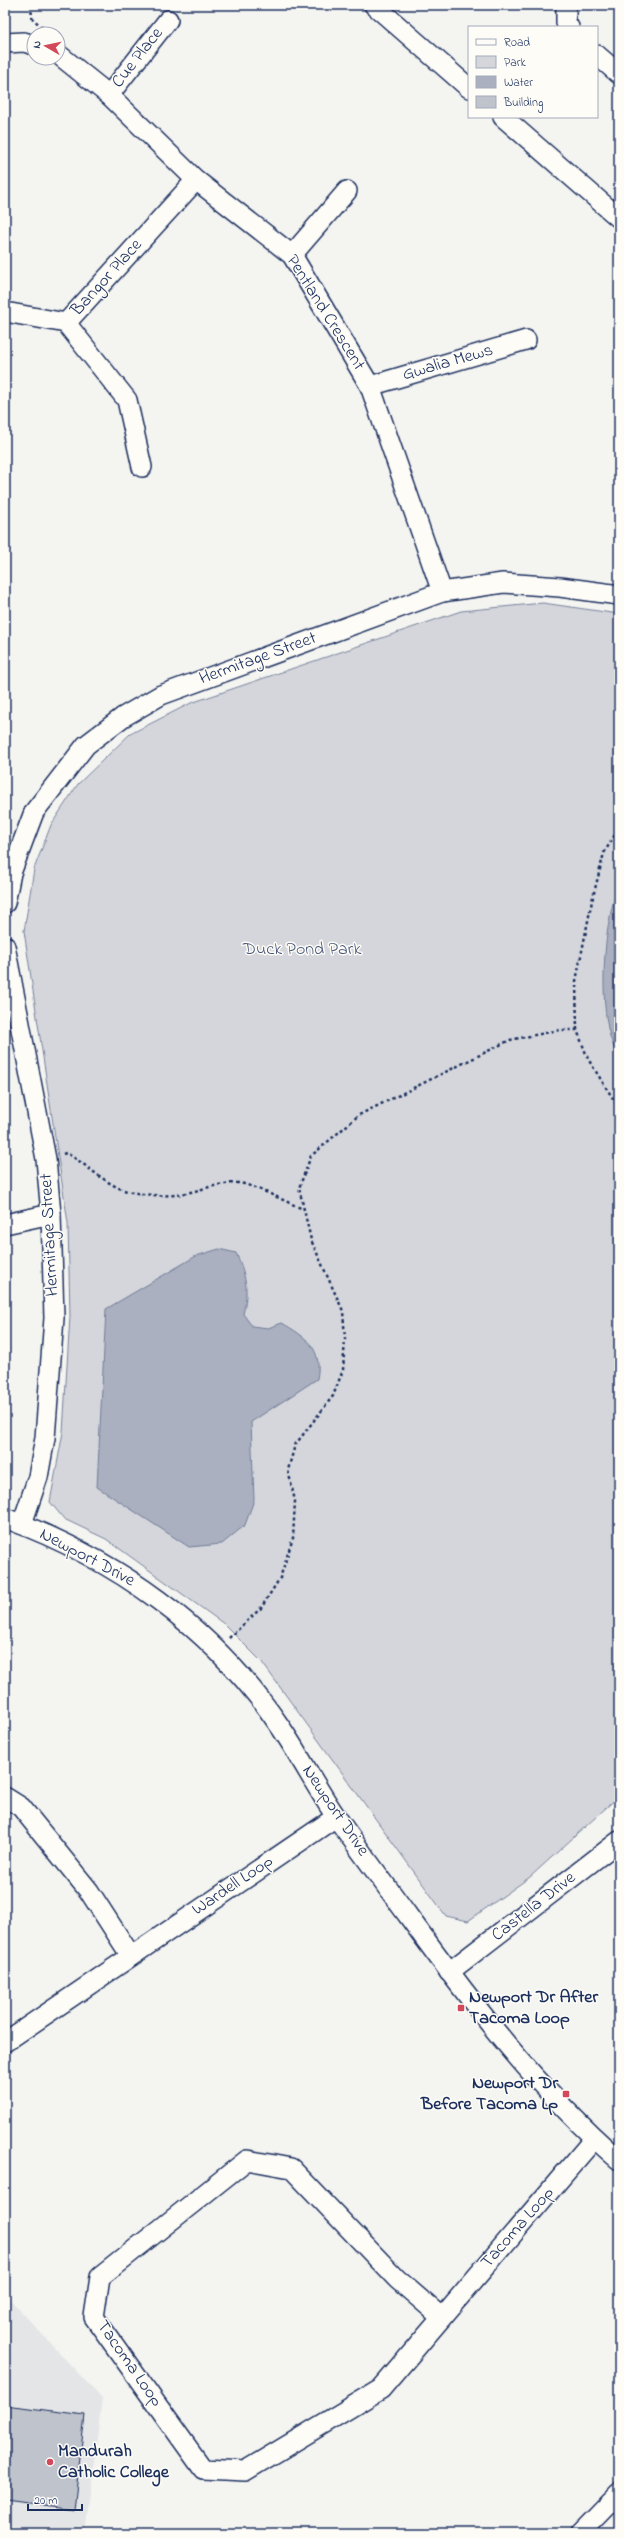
<svg xmlns="http://www.w3.org/2000/svg" width="624" height="2538" viewBox="0 0 624 2538" font-family="'Indie Flower',sans-serif">
	<style>
		.built { fill: #e4e5e6 }
		.green { fill: #d4d6db; stroke: #78829c }
		.water { fill: #aab0bf; stroke: #717c98 }
		.building { fill: #bfc3cc; stroke: #1b2f5e }
		.lines { fill: none; stroke-linecap: round; stroke-linejoin: round }
		.street-casing { stroke: #1b2f5e; stroke-width: 22 }
		.path { stroke: #1b2f5e; stroke-width: 2.5; stroke-dasharray: 3 3; stroke-linecap: butt }
		.street { stroke: #fdfcf7; stroke-width: 19 }
		.poi-dot { fill: #d1495b; stroke: #fdfcf7; stroke-width: 1.5 }
		.labels { text-anchor: middle; dominant-baseline: central; stroke-width: 3; stroke-linejoin: round; paint-order: stroke }
		.street-label { font-size: 18px; fill: #1b2f5e; stroke: #fdfcf7 }
		.park-label { font-size: 18px; fill: #49597d; stroke: #fdfcf7 }
		.poi-label { font-size: 18px; font-weight: bold; fill: #1b2f5e; stroke: #fdfcf7; text-anchor: start }
	</style>
	<rect width="100%" height="100%" fill="#f4f4f1"/>
	<filter id="ink" filterUnits="userSpaceOnUse"><feTurbulence type="fractalNoise" baseFrequency=".025" numOctaves="2"/><feDisplacementMap in="SourceGraphic" scale="8" xChannelSelector="R" yChannelSelector="G"/><feConvolveMatrix kernelMatrix="1 2 1 2 8 2 1 2 1" color-interpolation-filters="sRGB"/></filter>
	<g filter="url(#ink)">
		<polygon class="built" points="5,2294 102,2399 85,2533 61,2533 5,2525"/>
		<polygon class="green" points="543,603 619,614 619,1796 530,1877 468,1921 446,1916 261,1661 224,1624 106,1539 64,1519 50,1502 63,1432 70,1316 68,1223 24,931 34,869 51,825 78,784 130,734 191,703 461,611"/>
		<g class="water">
			<path d="M 619,885 L 619,1060 C 615,1050 610,1039 608,1028 C 600,990 604,921 619,885 Z"/>
			<path d="M 219,1249 L 236,1253 C 246,1275 249,1291 243,1314 L 252,1326 L 268,1328 L 282,1323 C 306,1337 323,1348 317,1379 L 251,1422 L 254,1500 L 245,1525 L 222,1544 L 189,1547 L 97,1487 L 106,1309 L 196,1256 Z"/>
		</g>
		<polygon class="building" points="5,2405 85,2415 74,2509 5,2500"/>
		<g class="lines">
			<defs>
				<g id="street">
					<polyline points="374,5 469,88"/>
					<polyline points="566,5 566,23 569,27"/>
					<polyline points="5,43 24,42 34,45"/>
					<polyline points="58,54 109,95 196,180 292,255 370,386 442,592"/>
					<polyline points="597,55 619,74"/>
					<polyline points="109,95 168,20"/>
					<polyline points="503,117 619,218"/>
					<polyline points="292,255 347,191"/>
					<polyline points="5,312 66,323"/>
					<polyline points="370,386 526,340"/>
					<polyline points="142,467 127,400 66,323 196,180"/>
					<polyline points="5,903 11,873 34,812 86,745 123,717 161,695 442,592 503,583 560,587 619,595"/>
					<polyline points="5,946 46,1159 51,1214 54,1318 45,1438 38,1477 22,1524"/>
					<polyline points="5,1224 51,1214"/>
					<path d="M 5,1518 C 116,1559 212,1627 279,1725 C 300,1755 316,1788 337,1818 C 360,1851 385,1884 409,1917 C 473,2005 536,2088 619,2160"/>
					<polyline points="5,1797 21,1807 89,1891 131,1956"/>
					<polyline points="449,1972 619,1841"/>
					<polyline points="5,2042 336,1817"/>
					<polyline points="441,2317 397,2279 291,2168 247,2160 100,2277 94,2317 203,2469 245,2471 381,2389 594,2139"/>
					<polyline points="580,2533 619,2493"/>
				</g>
			</defs>
			<use href="#street" class="street-casing"/>
			<g class="path">
				<polyline points="31,5 32,18 42,27"/>
				<polyline points="577,1030 576,981 592,901 604,853 619,828"/>
				<path d="M 63,1154 L 66,1153 C 87,1164 104,1184 127,1191 C 144,1195 165,1197 182,1194 C 202,1190 217,1183 238,1183 C 252,1184 289,1203 303,1209"/>
				<polyline points="229,1638 261,1608 280,1578 293,1538 295,1501 288,1470 295,1445 333,1396 343,1370 345,1339 343,1311 311,1240 299,1188 311,1156 359,1115 510,1040 560,1030 577,1030 588,1059 619,1108"/>
			</g>
			<use href="#street" class="street"/>
		</g>
	</g>
	<g class="poi-dot">
		<rect x="457" y="2004" width="8" height="8" rx="2"/>
		<rect x="562" y="2090" width="8" height="8" rx="2"/>
		<circle cx="50" cy="2462" r="4"/>
	</g>
	<g class="labels">
		<g class="street-label">
			<text transform="translate(138 58) rotate(-52)">Cue Place</text>
			<text transform="translate(107 278) rotate(-48)">Bangor Place</text>
			<text transform="translate(325 313) rotate(58)">Pentland Crescent</text>
			<text transform="translate(448 363) rotate(-16)">Gwalia Mews</text>
			<text transform="translate(258 659) rotate(-20)">Hermitage Street</text>
			<text transform="translate(50 1235) rotate(-93)">Hermitage Street</text>
			<text transform="translate(87 1558) rotate(28)">Newport Drive</text>
			<text transform="translate(335 1811) rotate(56)">Newport Drive</text>
			<text transform="translate(233 1886) rotate(-34)">Wardell Loop</text>
			<text transform="translate(534 1907) rotate(-38)">Castella Drive</text>
			<text transform="translate(518 2228) rotate(-49)">Tacoma Loop</text>
			<text transform="translate(129 2364) rotate(55)">Tacoma Loop</text>
		</g>
		<g class="park-label">
			<text x="302" y="950">Duck Pond Park</text>
		</g>
		<g class="poi-label">
			<text x="469" y="1998">Newport Dr After<tspan x="469" dy="21">Tacoma Loop</tspan></text>
			<text x="558" y="2084" text-anchor="end">Newport Dr<tspan x="558" dy="21">Before Tacoma Lp</tspan></text>
			<text x="58" y="2452">Mandurah<tspan x="58" dy="21">Catholic College</tspan></text>
		</g>
	</g>
	<rect width="624" height="2538" fill="none" stroke="#fdfcf7" stroke-width="20"/>
	<rect x="10" y="10" width="604" height="2518" fill="none" stroke="#1b2f5e" stroke-width="1.5" filter="url(#ink)"/>
	<rect x="468" y="26" width="130" height="92" fill="#fdfcf7" stroke="#a3aaba"/>
	<rect x="476" y="39" width="20" height="6" fill="#fdfcf7" stroke="#a3aaba"/>
	<text x="504" y="46" font-size="12" fill="#1b2f5e">Road</text>
	<rect x="476" y="56" width="20" height="12" fill="#d4d6db" stroke="#a3aaba"/>
	<text x="504" y="66" font-size="12" fill="#1b2f5e">Park</text>
	<rect x="476" y="76" width="20" height="12" fill="#aab0bf" stroke="#a3aaba"/>
	<text x="504" y="86" font-size="12" fill="#1b2f5e">Water</text>
	<rect x="476" y="96" width="20" height="12" fill="#bfc3cc" stroke="#a3aaba"/>
	<text x="504" y="106" font-size="12" fill="#1b2f5e">Building</text>
	<g transform="translate(46 46) rotate(279)"><circle r="19" fill="#fdfcf7" stroke="#a3aaba"/>
	<path d="M0-3L7 15L0 10L-7 15Z" fill="#d1495b"/>
	<text y="-6" font-size="11" font-weight="bold" text-anchor="middle" fill="#1b2f5e">N</text>
	</g>
	<path d="M28 2504v6h54v-6" fill="none" stroke="#1b2f5e" stroke-width="2"/>
	<text x="34" y="2504" font-size="12" fill="#1b2f5e" stroke="#fdfcf7" stroke-width="3" paint-order="stroke">20 m</text>
</svg>
